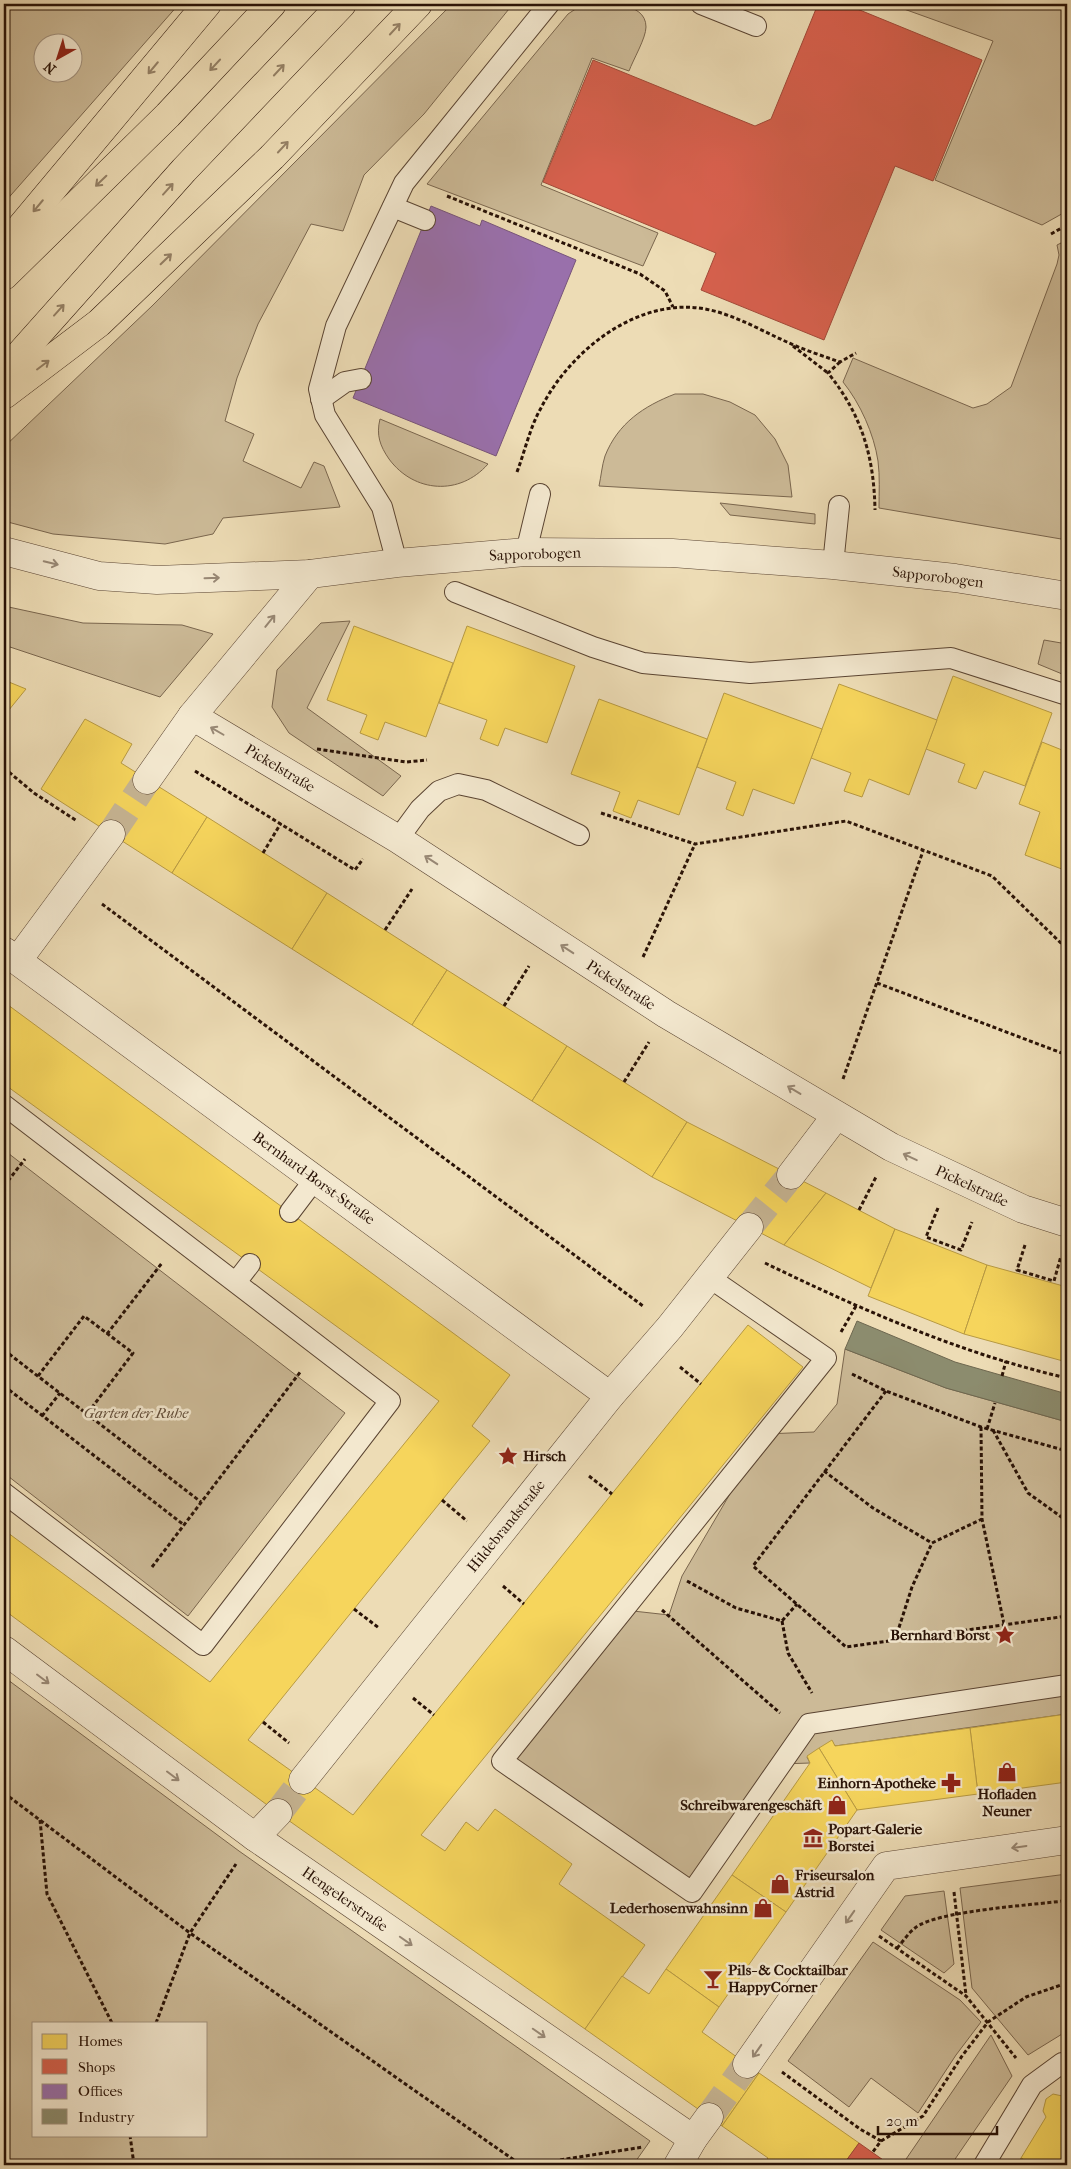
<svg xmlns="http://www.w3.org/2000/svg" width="1071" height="2169" viewBox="0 0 1071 2169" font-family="'IM FELL French Canon',serif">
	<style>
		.green { fill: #ccba97; stroke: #7a664e; fill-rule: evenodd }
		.homes { fill: #f6d55c; stroke: #b89a42 }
		.shops { fill: #d6604d; stroke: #a24938 }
		.offices { fill: #9970ab; stroke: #77547a }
		.industry { fill: #8c8c6e; stroke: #6e674f }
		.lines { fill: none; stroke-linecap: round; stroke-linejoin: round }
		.minor-tunnel { stroke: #c6b492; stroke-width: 28; stroke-dasharray: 28 14; stroke-linecap: butt }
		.service-casing { stroke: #5a4432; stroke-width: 22 }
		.minor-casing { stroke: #5a4432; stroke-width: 29 }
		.trunk-casing { stroke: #291206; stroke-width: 29 }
		.path { stroke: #291206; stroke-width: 3; stroke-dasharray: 4 2.5; stroke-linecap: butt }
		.service { stroke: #f3e8cf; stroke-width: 20 }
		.minor { stroke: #f3e8cf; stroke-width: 28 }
		.trunk { stroke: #eddcb5; stroke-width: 28 }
		.oneway { stroke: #958166 }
		.oneway2 { stroke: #988875 }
		.labels { text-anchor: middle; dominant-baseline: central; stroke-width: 5; stroke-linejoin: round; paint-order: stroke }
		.street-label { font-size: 15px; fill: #291206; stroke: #f3e8cf }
		.park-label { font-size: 15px; font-style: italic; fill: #624d39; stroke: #f3e8cf }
		.poi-label { font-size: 15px; font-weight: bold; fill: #291206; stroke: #f3e8cf; text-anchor: start }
	</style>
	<rect width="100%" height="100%" fill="#eddcb5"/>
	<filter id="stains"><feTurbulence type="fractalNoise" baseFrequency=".004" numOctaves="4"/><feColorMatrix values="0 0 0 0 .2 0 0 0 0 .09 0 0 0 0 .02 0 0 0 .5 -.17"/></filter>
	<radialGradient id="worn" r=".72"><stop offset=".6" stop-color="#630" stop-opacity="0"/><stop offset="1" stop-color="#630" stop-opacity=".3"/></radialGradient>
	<g class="green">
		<path d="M 4,4 L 179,4 L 4,203 ZM 42,42 L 72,42 L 72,72 L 42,72 Z"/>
		<polygon points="452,4 513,4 424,114 364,175 343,231 311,224 258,324 237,378 225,421 254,434 243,461 301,488 314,462 324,466 340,507 223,518 213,534 165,544 53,534 4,521 4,447 152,306"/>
		<path d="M 583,4 C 602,4 646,0 646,27 C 646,38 633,60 629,71 L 592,58 L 541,185 L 658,233 L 643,266 L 427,184 L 568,14 Z"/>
		<polygon points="890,4 1067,4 1067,211 1042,225 935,180 993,41"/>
		<path d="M 1067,240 L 1067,540 L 879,508 C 879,493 880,476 878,461 C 874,434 860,403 843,382 L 853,358 L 973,408 L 987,404 L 1011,387 L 1057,264 L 1059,255 L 1057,245 Z"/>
		<path d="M 675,394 L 703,394 L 730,402 L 755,415 L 775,439 L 788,465 L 792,497 L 599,486 C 601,477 602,465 605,456 C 618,423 644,406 675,394 Z"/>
		<path d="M 380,419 L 488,464 C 460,496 414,493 389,459 C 380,446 376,435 380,419 Z"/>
		<polygon points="720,503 815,514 815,524 730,515"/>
		<polygon points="4,606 83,623 182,625 213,634 160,697 4,645"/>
		<polygon points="350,621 307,708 401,776 383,796 289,733 272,707 277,670 321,623"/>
		<polygon points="1044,640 1067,644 1067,676 1038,664"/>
		<polygon points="4,1150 345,1413 188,1616 4,1473"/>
		<polygon points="845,1349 946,1388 1067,1422 1067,1714 835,1746 832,1741 807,1757 810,1763 781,1764 692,1892 502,1761 633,1611 669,1615 682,1576 765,1434 814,1432 837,1404"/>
		<path d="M 4,1677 L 239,1851 L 650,2141 L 633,2165 L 4,2165 ZM 34,2023 L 206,2023 L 206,2135 L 34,2135 Z"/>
		<polygon points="1067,1874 1067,2031 1028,2055 972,1988 960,1888"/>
		<polygon points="944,1891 954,1964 944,1973 881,1930 905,1896"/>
		<polygon points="873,1942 960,2000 981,2022 956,2055 918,2113 871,2078 849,2107 788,2061"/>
		<polygon points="991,2035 1012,2076 951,2165 902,2165"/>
	</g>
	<g class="homes">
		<polygon points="354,626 453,663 426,737 385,722 378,740 360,733 367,715 327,700"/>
		<polygon points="467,626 575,666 547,743 505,728 498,746 480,739 487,720 439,703"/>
		<polygon points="953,676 1052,713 1025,786 984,771 976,789 958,782 965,764 926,749"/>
		<polygon points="4,680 26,689 4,716"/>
		<polygon points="839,684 937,720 909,795 869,779 862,797 844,791 851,773 811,758"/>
		<polygon points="724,693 822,729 794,804 753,789 743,816 726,809 736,782 697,767"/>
		<polygon points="599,699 707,739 679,815 638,800 631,818 613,811 620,792 571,774"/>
		<polygon points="85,719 132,744 121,763 207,817 172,873 41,789"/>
		<polygon points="1042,742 1067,752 1067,871 1025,855 1040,812 1019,804"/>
		<polygon points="207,817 327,893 292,949 172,873"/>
		<polygon points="327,893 447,970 412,1025 292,949"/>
		<polygon points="447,970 567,1046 532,1101 412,1025"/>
		<polygon points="4,1002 510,1375 472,1426 490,1441 248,1740 353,1815 748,1325 803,1367 421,1835 445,1851 466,1822 478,1831 495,1809 572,1864 559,1884 645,1945 585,2029 278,1813 4,1610 4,1530 210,1682 439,1401 4,1084"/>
		<polygon points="567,1046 687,1122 652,1177 532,1101"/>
		<polygon points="687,1122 826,1193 784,1245 652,1177"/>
		<polygon points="826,1193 895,1229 871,1288 784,1245"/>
		<polygon points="895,1229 987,1265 964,1334 868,1296"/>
		<polygon points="987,1265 1067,1287 1067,1346 1063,1361 964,1334"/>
		<polygon points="1067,1714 1067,1782 978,1794 970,1728"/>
		<polygon points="970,1728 978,1794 857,1810 819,1748 832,1740 835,1746"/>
		<polygon points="819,1748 857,1810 786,1912 732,1875 810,1763 807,1756"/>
		<polygon points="732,1875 786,1912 719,2007 666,1969"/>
		<polygon points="666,1969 719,2007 702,2032 759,2073 722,2126 585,2029 622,1976 649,1994"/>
		<polygon points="759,2073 859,2143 843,2165 763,2165 768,2158 722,2126"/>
		<polygon points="1053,2094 1067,2097 1067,2165 1033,2165 1021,2158 1046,2117 1043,2111 1046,2099"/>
		<polygon points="1021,2158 1033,2165 1017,2165"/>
	</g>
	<g class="shops">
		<polygon points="818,4 845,4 982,60 933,181 895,166 824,340 701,290 716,253 543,182 593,60 755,126 771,119"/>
		<polygon points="859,2143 886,2162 883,2165 843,2165"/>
	</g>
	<polygon class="offices" points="431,206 480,226 482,220 576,260 496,456 353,398"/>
	<polygon class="industry" points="857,1321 955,1362 1067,1394 1067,1422 946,1388 845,1349"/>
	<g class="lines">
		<g class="minor-tunnel">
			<polyline points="111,834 147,780"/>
			<polyline points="749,1227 791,1175"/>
			<polyline points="278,1813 303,1780"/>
			<polyline points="709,2117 747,2064"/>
		</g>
		<defs>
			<g id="service">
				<polyline points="701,4 756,26"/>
				<polyline points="393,207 425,220"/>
				<polyline points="321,399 345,382 361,379"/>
				<polyline points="526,552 540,494"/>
				<polyline points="397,563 382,507 325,415 319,389 336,326 404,183 549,4"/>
				<polyline points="833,565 839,506"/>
				<polyline points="455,592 593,647 643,663 750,673 951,658 1067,695"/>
				<polyline points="398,839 420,809 439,791 458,784 486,790 579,835"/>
				<polyline points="4,1105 390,1401 203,1645 4,1493"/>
				<polyline points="290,1212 315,1179"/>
				<polyline points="710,1278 826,1358 502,1761 692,1892 809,1724 1067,1685"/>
				<polyline points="236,1282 250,1264"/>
				<polyline points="984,2165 1032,2085 1062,2063 1067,2063"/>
			</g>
			<g id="minor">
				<polyline points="4,551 99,576 157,580 310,574 397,563 526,552 672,553 833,565 955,578 1067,596"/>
				<polyline points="192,716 398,839 666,1014 891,1147 1023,1209 1067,1223"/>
				<polyline points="147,780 192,716 310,574"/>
				<polyline points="4,951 610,1396"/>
				<polyline points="18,960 111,834"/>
				<polyline points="791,1175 836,1116"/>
				<polyline points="4,1650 255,1837 693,2139"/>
				<polyline points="303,1780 610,1396 670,1327 749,1227"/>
				<polyline points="255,1837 278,1813"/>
				<polyline points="747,2064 886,1866 1067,1840"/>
				<polyline points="678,2165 693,2139 709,2117"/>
			</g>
			<g id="trunk">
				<polyline points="4,247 207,4"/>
				<polyline points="4,276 168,115 272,4"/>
				<polyline points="4,372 184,170 342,4"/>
				<polyline points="4,395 99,323 272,157 418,4"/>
			</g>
		</defs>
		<use href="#service" class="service-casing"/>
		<use href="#minor" class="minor-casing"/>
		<use href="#trunk" class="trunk-casing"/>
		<g class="path">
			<polyline points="447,196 640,274 665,291 673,307"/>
			<polyline points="1051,234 1067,225"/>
			<polyline points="793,346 828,373"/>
			<path d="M 840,362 L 828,373 C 862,415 874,457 875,510"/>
			<path d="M 517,472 C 525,451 530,427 541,408 C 571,349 641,294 710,310 C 737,316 762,331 787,342 C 804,350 823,356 840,362 L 856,353"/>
			<polyline points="317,749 406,762 427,760"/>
			<polyline points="4,768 34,793 77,821"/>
			<polyline points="195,771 355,870 363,859"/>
			<polyline points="601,813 695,844 846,821 992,876 1067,949"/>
			<polyline points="263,853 281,823"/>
			<polyline points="102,904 643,1306"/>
			<polyline points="385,930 412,889"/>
			<polyline points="643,957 695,844"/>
			<polyline points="877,983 1067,1055"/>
			<polyline points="504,1006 529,966"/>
			<polyline points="843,1079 923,851"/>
			<polyline points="624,1082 649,1042"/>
			<polyline points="4,1186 25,1159"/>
			<polyline points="938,1208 926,1237 961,1250 972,1222"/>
			<polyline points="859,1210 876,1177"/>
			<polyline points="1025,1245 1017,1270 1054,1281 1061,1256"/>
			<path d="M 765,1263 C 862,1310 962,1354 1067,1378"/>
			<polyline points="841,1332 856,1306"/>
			<polyline points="107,1334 162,1263"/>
			<polyline points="4,1350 201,1502"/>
			<polyline points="680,1367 701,1384"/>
			<polyline points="852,1374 886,1391 981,1427 1067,1451"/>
			<polyline points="38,1376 84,1316 133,1353 87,1414"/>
			<polyline points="1002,1376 1006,1361"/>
			<polyline points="4,1386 184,1525"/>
			<polyline points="886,1391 753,1566 846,1647 1067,1616"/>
			<polyline points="42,1416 60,1393"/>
			<polyline points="981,1427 982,1519 1004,1624"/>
			<polyline points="987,1429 995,1403"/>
			<polyline points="993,1430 1028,1493 1067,1521"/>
			<polyline points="824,1471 873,1508 932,1543"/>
			<polyline points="589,1476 612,1494"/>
			<polyline points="442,1500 467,1521"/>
			<polyline points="152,1567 301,1371"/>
			<polyline points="687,1581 736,1608 782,1621 797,1604"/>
			<polyline points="503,1586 524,1604"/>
			<polyline points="354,1609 379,1628"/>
			<polyline points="662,1610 780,1713"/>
			<polyline points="782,1621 788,1653 812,1693"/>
			<polyline points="895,1640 912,1587 932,1543 982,1519"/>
			<polyline points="413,1698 434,1715"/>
			<polyline points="263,1722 289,1743"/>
			<polyline points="4,1793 190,1933 521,2165"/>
			<polyline points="40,1820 47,1894 112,2023"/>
			<polyline points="954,1892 966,1995"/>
			<polyline points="879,1936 966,1996 1016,2058"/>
			<path d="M 897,1948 C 903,1942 908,1933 915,1928 C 935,1911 1033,1905 1063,1901 L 1067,1923"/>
			<polyline points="156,2023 190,1933 236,1864"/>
			<polyline points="782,2072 860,2129 881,2141 872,2153"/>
			<polyline points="130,2135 134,2165"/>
			<polyline points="881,2141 923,2116 962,2056 988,2022 1026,1997 1067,1983"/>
			<polyline points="528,2165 643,2147"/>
		</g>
		<use href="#service" class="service"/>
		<use href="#minor" class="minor"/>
		<use href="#trunk" class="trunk"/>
	</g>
	<defs><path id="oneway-shaft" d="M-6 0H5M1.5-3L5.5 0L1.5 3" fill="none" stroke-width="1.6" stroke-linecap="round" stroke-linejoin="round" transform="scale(1.25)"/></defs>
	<g class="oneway">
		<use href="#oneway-shaft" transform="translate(395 29) rotate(-47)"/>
		<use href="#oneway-shaft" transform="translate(215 65) rotate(133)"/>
		<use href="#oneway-shaft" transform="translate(153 68) rotate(130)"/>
		<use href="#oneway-shaft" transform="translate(279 70) rotate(-47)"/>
		<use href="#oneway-shaft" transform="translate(283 147) rotate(-47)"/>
		<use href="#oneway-shaft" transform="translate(101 181) rotate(136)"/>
		<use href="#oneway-shaft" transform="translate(168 189) rotate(-48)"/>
		<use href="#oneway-shaft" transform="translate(38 206) rotate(130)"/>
		<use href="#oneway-shaft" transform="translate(166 259) rotate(-44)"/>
		<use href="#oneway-shaft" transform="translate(59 310) rotate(-48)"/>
		<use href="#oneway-shaft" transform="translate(43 365) rotate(-37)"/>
	</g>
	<g class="oneway2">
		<use href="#oneway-shaft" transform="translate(51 563) rotate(14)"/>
		<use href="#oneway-shaft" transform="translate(212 578) rotate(-2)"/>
		<use href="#oneway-shaft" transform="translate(270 621) rotate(-51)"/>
		<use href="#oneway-shaft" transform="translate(217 731) rotate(-150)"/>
		<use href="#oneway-shaft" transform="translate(431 860) rotate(-147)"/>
		<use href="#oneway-shaft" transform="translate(567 949) rotate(-147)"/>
		<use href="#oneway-shaft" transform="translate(794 1090) rotate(-149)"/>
		<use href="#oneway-shaft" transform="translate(910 1157) rotate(-155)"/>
		<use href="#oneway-shaft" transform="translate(43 1679) rotate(37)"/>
		<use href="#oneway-shaft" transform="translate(173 1776) rotate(37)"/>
		<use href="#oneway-shaft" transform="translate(1019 1847) rotate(172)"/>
		<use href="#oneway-shaft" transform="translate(850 1917) rotate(125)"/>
		<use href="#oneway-shaft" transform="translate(406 1941) rotate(35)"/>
		<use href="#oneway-shaft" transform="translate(539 2033) rotate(35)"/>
		<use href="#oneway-shaft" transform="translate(757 2051) rotate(125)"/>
	</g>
	<defs>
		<symbol id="sight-bare" viewBox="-9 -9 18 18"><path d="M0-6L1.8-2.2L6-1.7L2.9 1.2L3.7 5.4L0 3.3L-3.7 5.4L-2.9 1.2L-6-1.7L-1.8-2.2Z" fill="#8f2418" stroke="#f3e8cf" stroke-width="2.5" paint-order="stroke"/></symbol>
		<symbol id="shop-bare" viewBox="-9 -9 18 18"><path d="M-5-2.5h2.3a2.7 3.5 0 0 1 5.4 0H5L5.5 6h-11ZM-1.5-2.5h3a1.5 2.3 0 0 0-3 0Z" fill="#8f2418" stroke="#f3e8cf" stroke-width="2.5" paint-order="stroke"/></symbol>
		<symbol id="pharmacy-bare" viewBox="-9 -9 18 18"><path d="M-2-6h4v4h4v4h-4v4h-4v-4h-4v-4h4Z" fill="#8f2418" stroke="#f3e8cf" stroke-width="2.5" paint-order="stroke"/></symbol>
		<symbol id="museum-bare" viewBox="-9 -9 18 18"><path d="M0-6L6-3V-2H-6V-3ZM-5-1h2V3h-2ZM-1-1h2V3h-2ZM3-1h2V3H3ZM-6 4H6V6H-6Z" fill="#8f2418" stroke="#f3e8cf" stroke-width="2.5" paint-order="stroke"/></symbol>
		<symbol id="bar-bare" viewBox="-9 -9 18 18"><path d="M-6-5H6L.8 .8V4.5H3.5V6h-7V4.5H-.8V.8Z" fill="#8f2418" stroke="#f3e8cf" stroke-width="2.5" paint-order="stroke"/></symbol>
	</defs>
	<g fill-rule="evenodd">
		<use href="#sight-bare" x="494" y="1442" width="28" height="28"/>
		<use href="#sight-bare" x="991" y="1621" width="28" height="28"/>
		<use href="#shop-bare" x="993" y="1758" width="28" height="28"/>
		<use href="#pharmacy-bare" x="937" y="1769" width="28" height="28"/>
		<use href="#shop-bare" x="823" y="1791" width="28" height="28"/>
		<use href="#museum-bare" x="799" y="1824" width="28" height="28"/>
		<use href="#shop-bare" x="766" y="1870" width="28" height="28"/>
		<use href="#shop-bare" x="749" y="1894" width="28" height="28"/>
		<use href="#bar-bare" x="699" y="1965" width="28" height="28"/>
	</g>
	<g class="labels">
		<g class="street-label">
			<text transform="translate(535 554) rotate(-2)">Sapporobogen</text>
			<text transform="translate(938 577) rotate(7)">Sapporobogen</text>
			<text transform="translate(280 768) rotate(31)">Pickelstraße</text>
			<text transform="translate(621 985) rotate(33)">Pickelstraße</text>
			<text transform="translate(314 1178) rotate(36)">Bernhard-Borst-Straße</text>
			<text transform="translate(972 1186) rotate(25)">Pickelstraße</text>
			<text transform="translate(506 1526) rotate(-51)">Hildebrandstraße</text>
			<text transform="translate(345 1899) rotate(35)">Hengelerstraße</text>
		</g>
		<g class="park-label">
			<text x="136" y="1413">Garten der Ruhe</text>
		</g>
		<g class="poi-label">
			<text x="523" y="1456">Hirsch</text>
			<text x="990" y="1635" text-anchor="end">Bernhard Borst</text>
			<text x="936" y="1783" text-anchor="end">Einhorn-Apotheke</text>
			<text x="1007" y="1794" text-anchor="middle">Hofladen<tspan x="1007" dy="17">Neuner</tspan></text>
			<text x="822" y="1805" text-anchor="end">Schreibwarengeschäft</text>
			<text x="828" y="1829">Popart-Galerie<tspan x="828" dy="17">Borstei</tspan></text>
			<text x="795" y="1875">Friseursalon<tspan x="795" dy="17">Astrid</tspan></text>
			<text x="748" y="1908" text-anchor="end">Lederhosenwahnsinn</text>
			<text x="728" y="1970">Pils- &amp; Cocktailbar<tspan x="728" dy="17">HappyCorner</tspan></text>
		</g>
	</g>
	<rect width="1071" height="2169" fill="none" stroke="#eddcb5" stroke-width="20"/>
	<rect x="5" y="5" width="1061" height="2159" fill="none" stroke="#291206" stroke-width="2.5"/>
	<rect x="10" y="10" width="1051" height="2149" fill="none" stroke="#291206"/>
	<rect x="32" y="2022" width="175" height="115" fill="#f3e8cf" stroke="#a2927f"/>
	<rect x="42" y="2034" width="25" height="15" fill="#f6d55c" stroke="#a2927f"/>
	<text x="78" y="2046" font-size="15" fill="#291206">Homes</text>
	<rect x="42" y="2059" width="25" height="15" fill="#d6604d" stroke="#a2927f"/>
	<text x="78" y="2072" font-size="15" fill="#291206">Shops</text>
	<rect x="42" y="2084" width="25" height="15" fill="#9970ab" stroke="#a2927f"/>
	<text x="78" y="2096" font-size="15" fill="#291206">Offices</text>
	<rect x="42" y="2109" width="25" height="15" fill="#8c8c6e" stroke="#a2927f"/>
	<text x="78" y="2122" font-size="15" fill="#291206">Industry</text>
	<g transform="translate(58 58) rotate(219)"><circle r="24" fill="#f3e8cf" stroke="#a2927f"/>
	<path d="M0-4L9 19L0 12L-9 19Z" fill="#8f2418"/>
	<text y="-8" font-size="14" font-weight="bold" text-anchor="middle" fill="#291206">N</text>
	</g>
	<path d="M878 2126v8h119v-8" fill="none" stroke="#291206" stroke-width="2.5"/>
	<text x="886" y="2126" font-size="15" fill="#291206" stroke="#f3e8cf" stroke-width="4" paint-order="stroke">20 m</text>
	<rect width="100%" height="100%" filter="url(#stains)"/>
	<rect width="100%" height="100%" fill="url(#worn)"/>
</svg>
